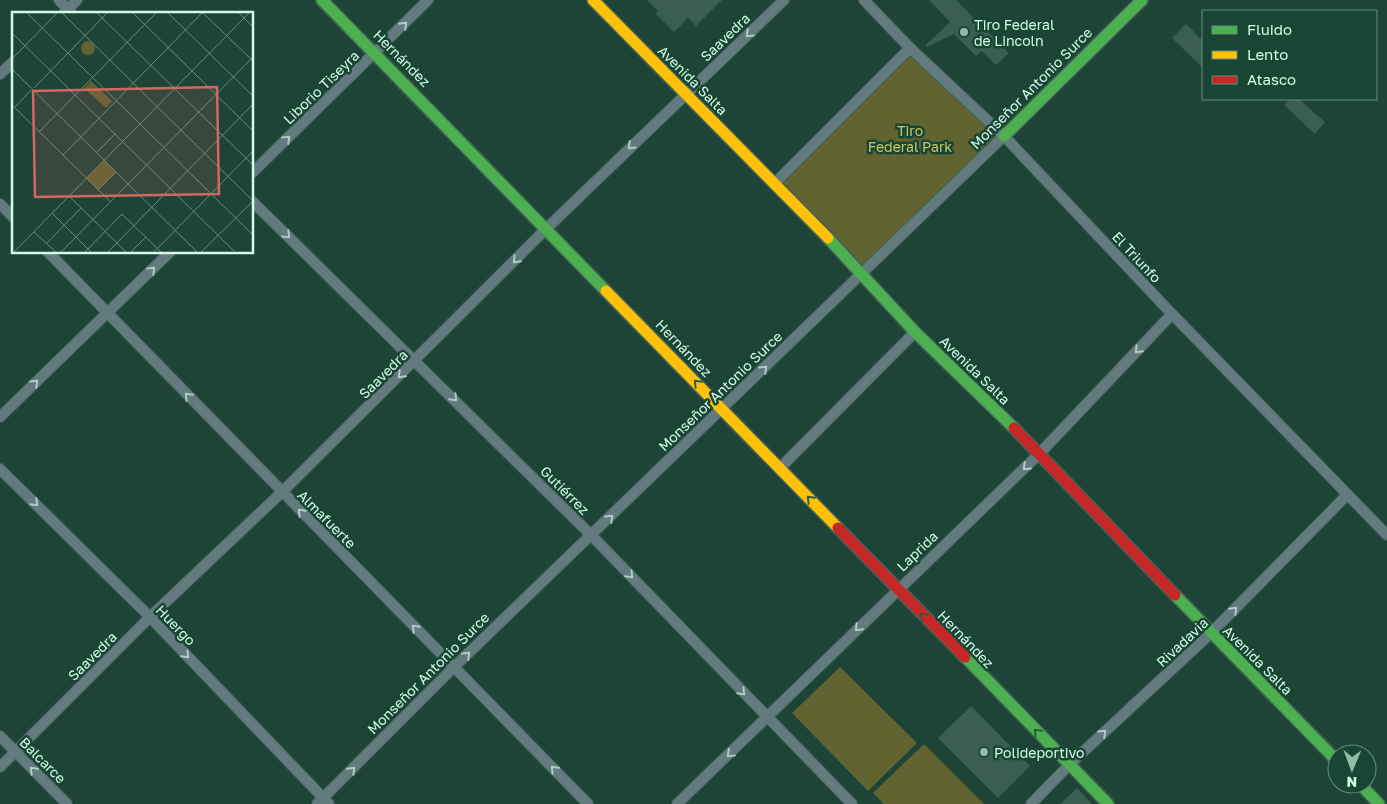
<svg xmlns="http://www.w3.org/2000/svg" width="1387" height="804" viewBox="0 0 1387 804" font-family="'Golos Text',sans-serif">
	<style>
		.green { fill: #616331 }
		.building { fill: #3a5e51 }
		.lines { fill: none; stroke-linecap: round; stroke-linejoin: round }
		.street-casing { stroke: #416256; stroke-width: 12 }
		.fast-casing { stroke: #416256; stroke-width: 14 }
		.slow-casing { stroke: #416256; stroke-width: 14 }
		.jam-casing { stroke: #416256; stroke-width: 14 }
		.street { stroke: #637a7f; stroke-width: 10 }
		.fast { stroke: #4caf50; stroke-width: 11 }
		.slow { stroke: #ffc107; stroke-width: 11 }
		.jam { stroke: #c62828; stroke-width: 11 }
		.oneway { stroke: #accec3 }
		.oneway2 { stroke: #26603b }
		.poi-dot { fill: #93bba9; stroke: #194634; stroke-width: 2 }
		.labels { text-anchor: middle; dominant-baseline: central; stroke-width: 5; stroke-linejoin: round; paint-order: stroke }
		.poi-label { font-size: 14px; fill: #d3fbe7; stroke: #194634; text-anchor: start }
		.street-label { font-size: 14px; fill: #d3fbe7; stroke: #194634 }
		.park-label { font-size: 14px; fill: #cec65f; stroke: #194634 }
		.inset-road { fill: none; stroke: #668d7d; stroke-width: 1 }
		.view { fill: #d56761; fill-opacity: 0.15; stroke: #d56761; stroke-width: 2.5 }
		.inset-edge { fill: none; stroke: #d3fbe7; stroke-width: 2.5 }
	</style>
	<rect width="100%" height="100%" fill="#1d4437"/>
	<g class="green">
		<polygon points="910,48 1004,136 863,274 774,184"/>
		<polygon points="840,667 917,743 868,791 792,713"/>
		<polygon points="924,744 984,804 884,804 873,793"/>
	</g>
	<g class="building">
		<polygon points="647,0 722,0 696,26 688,18 674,32 656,14 658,11"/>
		<polygon points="929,0 956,0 1009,53 996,65 982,51 976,56 954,34 927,47 926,45 950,22"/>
		<polygon points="1186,24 1203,41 1203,68 1172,38"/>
		<polygon points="1290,99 1299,99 1325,122 1315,134 1284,105"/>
		<polygon points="971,706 1030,766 998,798 938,738"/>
		<polygon points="1077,788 1092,804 1060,804"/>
	</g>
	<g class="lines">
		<defs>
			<g id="street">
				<polyline points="59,0 72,14"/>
				<polyline points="864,0 910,48 1004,136 1172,314 1387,535"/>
				<polyline points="63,14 77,0"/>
				<polyline points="0,74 14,61"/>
				<polyline points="252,173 428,0"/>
				<polyline points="774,184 910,48"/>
				<polyline points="252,201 592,536 852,804"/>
				<polyline points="0,204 14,218"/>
				<polyline points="48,252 588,804"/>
				<polyline points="0,417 170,252"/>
				<polyline points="780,468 915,332"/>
				<polyline points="0,469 150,617 329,804"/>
				<polyline points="0,736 67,804"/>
				<polyline points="0,767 150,617 282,492 547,228 784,0"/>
				<polyline points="317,804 454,667 1004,136"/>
				<polyline points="677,804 1040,453 1172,314"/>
				<polyline points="1031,804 1069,765 1211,633 1347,495"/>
			</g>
			<g id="fast">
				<polyline points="322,0 606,291"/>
				<polyline points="1004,136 1142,0"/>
				<polyline points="828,238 915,332 1014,428"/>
				<polyline points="1175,595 1337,761"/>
				<polyline points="965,657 1108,804"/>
				<polyline points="1360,784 1379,804"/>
			</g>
			<g id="slow">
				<polyline points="593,0 828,238"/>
				<polyline points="606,291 838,528"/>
			</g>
			<g id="jam">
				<polyline points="1014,428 1175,595"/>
				<polyline points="838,528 965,657"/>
			</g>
		</defs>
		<use href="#street" class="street-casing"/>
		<use href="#fast" class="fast-casing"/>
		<use href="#slow" class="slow-casing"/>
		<use href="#jam" class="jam-casing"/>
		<use href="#street" class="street"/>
		<use href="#fast" class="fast"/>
		<use href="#slow" class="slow"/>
		<use href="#jam" class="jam"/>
	</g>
	<defs><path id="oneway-chevron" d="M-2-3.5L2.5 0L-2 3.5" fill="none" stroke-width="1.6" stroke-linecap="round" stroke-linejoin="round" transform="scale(1.25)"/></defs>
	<g class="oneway">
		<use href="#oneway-chevron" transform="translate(404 25) rotate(-45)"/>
		<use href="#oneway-chevron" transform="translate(749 34) rotate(136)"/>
		<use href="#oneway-chevron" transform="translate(287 139) rotate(-44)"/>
		<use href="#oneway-chevron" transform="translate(631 146) rotate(136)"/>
		<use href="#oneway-chevron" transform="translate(287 235) rotate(44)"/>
		<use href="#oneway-chevron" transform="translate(516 260) rotate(135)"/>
		<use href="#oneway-chevron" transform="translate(152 270) rotate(-44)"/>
		<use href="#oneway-chevron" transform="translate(1138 350) rotate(134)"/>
		<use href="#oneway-chevron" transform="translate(764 369) rotate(-44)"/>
		<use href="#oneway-chevron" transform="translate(401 375) rotate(135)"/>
		<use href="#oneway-chevron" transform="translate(35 383) rotate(-44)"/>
		<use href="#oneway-chevron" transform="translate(188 396) rotate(-134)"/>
		<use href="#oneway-chevron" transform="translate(454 398) rotate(45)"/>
		<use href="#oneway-chevron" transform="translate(1026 467) rotate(136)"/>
		<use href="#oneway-chevron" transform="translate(35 503) rotate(45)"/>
		<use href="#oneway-chevron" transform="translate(301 512) rotate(-135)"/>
		<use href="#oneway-chevron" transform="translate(610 518) rotate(-44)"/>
		<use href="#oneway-chevron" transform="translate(630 575) rotate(46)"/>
		<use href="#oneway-chevron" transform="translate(1234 610) rotate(-45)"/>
		<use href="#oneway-chevron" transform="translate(415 628) rotate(-135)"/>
		<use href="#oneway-chevron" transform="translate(858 628) rotate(135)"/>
		<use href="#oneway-chevron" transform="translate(186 655) rotate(46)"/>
		<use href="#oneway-chevron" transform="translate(467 655) rotate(-44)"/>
		<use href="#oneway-chevron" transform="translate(742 692) rotate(46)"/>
		<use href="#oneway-chevron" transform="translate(1103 733) rotate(-43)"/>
		<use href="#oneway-chevron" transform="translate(730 754) rotate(137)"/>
		<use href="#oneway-chevron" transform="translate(554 769) rotate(-134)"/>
		<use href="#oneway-chevron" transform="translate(33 770) rotate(-135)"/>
		<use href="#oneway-chevron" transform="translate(352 770) rotate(-45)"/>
	</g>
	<g class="oneway2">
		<use href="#oneway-chevron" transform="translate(697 383) rotate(-134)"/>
		<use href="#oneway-chevron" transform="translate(810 499) rotate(-134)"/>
		<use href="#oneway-chevron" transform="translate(923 616) rotate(-134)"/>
		<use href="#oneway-chevron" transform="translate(1037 732) rotate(-134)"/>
	</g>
	<g class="poi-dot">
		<circle cx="964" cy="32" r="5"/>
		<circle cx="984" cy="752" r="5"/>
	</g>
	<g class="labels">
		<g class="poi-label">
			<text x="974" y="24">Tiro Federal<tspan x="974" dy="16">de Lincoln</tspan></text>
			<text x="994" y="752">Polideportivo</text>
		</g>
		<g class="street-label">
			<text transform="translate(725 37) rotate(-44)">Saavedra</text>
			<text transform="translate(402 58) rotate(45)">Hernández</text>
			<text transform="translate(693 80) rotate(45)">Avenida Salta</text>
			<text transform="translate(321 87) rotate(-44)">Liborio Tiseyra</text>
			<text transform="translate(1031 88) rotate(-45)">Monseñor Antonio Surce</text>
			<text transform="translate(1137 257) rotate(47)">El Triunfo</text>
			<text transform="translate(684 348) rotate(46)">Hernández</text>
			<text transform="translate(975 370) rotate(44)">Avenida Salta</text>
			<text transform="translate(383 374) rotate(-45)">Saavedra</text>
			<text transform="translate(720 391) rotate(-44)">Monseñor Antonio Surce</text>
			<text transform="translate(565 490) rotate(45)">Gutiérrez</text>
			<text transform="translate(327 519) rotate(45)">Almafuerte</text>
			<text transform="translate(917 551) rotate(-44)">Laprida</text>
			<text transform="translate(176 625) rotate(46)">Huergo</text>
			<text transform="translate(966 639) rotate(46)">Hernández</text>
			<text transform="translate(1182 642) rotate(-43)">Rivadavia</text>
			<text transform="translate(92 656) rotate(-45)">Saavedra</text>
			<text transform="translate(1258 660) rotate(45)">Avenida Salta</text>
			<text transform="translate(428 673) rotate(-45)">Monseñor Antonio Surce</text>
			<text transform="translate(43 760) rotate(45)">Balcarce</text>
		</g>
		<g class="park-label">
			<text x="910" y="130">Tiro<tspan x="910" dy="16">Federal Park</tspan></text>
		</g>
	</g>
	<g transform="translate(12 12)">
		<rect width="241" height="241" fill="#1d4437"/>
		<path d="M69 36a7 7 0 1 1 14 0a7 7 0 1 1-14 0ZM 79,69 L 100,89 L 94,96 L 72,76 ZM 92,148 L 104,160 L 86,178 L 74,166 Z" fill="#616331"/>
		<path class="inset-road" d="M 14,0 L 242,224M 49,0 L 241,189M 84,0 L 242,154M 120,0 L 242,120M 155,0 L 242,85M 190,0 L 242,50M 226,0 L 242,16M 0,21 L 224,241M 0,47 L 46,0M 0,57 L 186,241M 22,76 L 96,0M 0,93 L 98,189M 3,95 L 19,78M 27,120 L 145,0M 85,140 L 103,122M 51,143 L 191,0M 86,178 L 104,160M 57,184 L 115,241M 40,201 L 80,241M 22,220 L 45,241M 35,231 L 69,196M 189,240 L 242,188M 1,241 L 238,0M 48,241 L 242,44M 72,241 L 110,202 L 150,241M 95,241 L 242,91M 118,241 L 134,225M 141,241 L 242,138"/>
		<path class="view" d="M 205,75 L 207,182 L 23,185 L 21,79 Z"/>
		<rect width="241" height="241" class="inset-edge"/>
	</g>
	<rect x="1202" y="10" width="175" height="90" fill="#194634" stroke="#638e7c"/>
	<rect x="1212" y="26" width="25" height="8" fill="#4caf50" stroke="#638e7c"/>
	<text x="1247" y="35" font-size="15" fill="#d3fbe7">Fluido</text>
	<rect x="1212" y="51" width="25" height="8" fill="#ffc107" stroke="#638e7c"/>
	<text x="1247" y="60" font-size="15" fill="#d3fbe7">Lento</text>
	<rect x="1212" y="76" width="25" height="8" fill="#c62828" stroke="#638e7c"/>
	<text x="1247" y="85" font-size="15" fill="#d3fbe7">Atasco</text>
	<g transform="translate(1352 769) rotate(181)"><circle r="24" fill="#194634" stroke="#638e7c"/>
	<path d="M0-4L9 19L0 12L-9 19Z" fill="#93bba9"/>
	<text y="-8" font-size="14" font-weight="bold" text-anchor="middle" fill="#d3fbe7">N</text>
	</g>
</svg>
